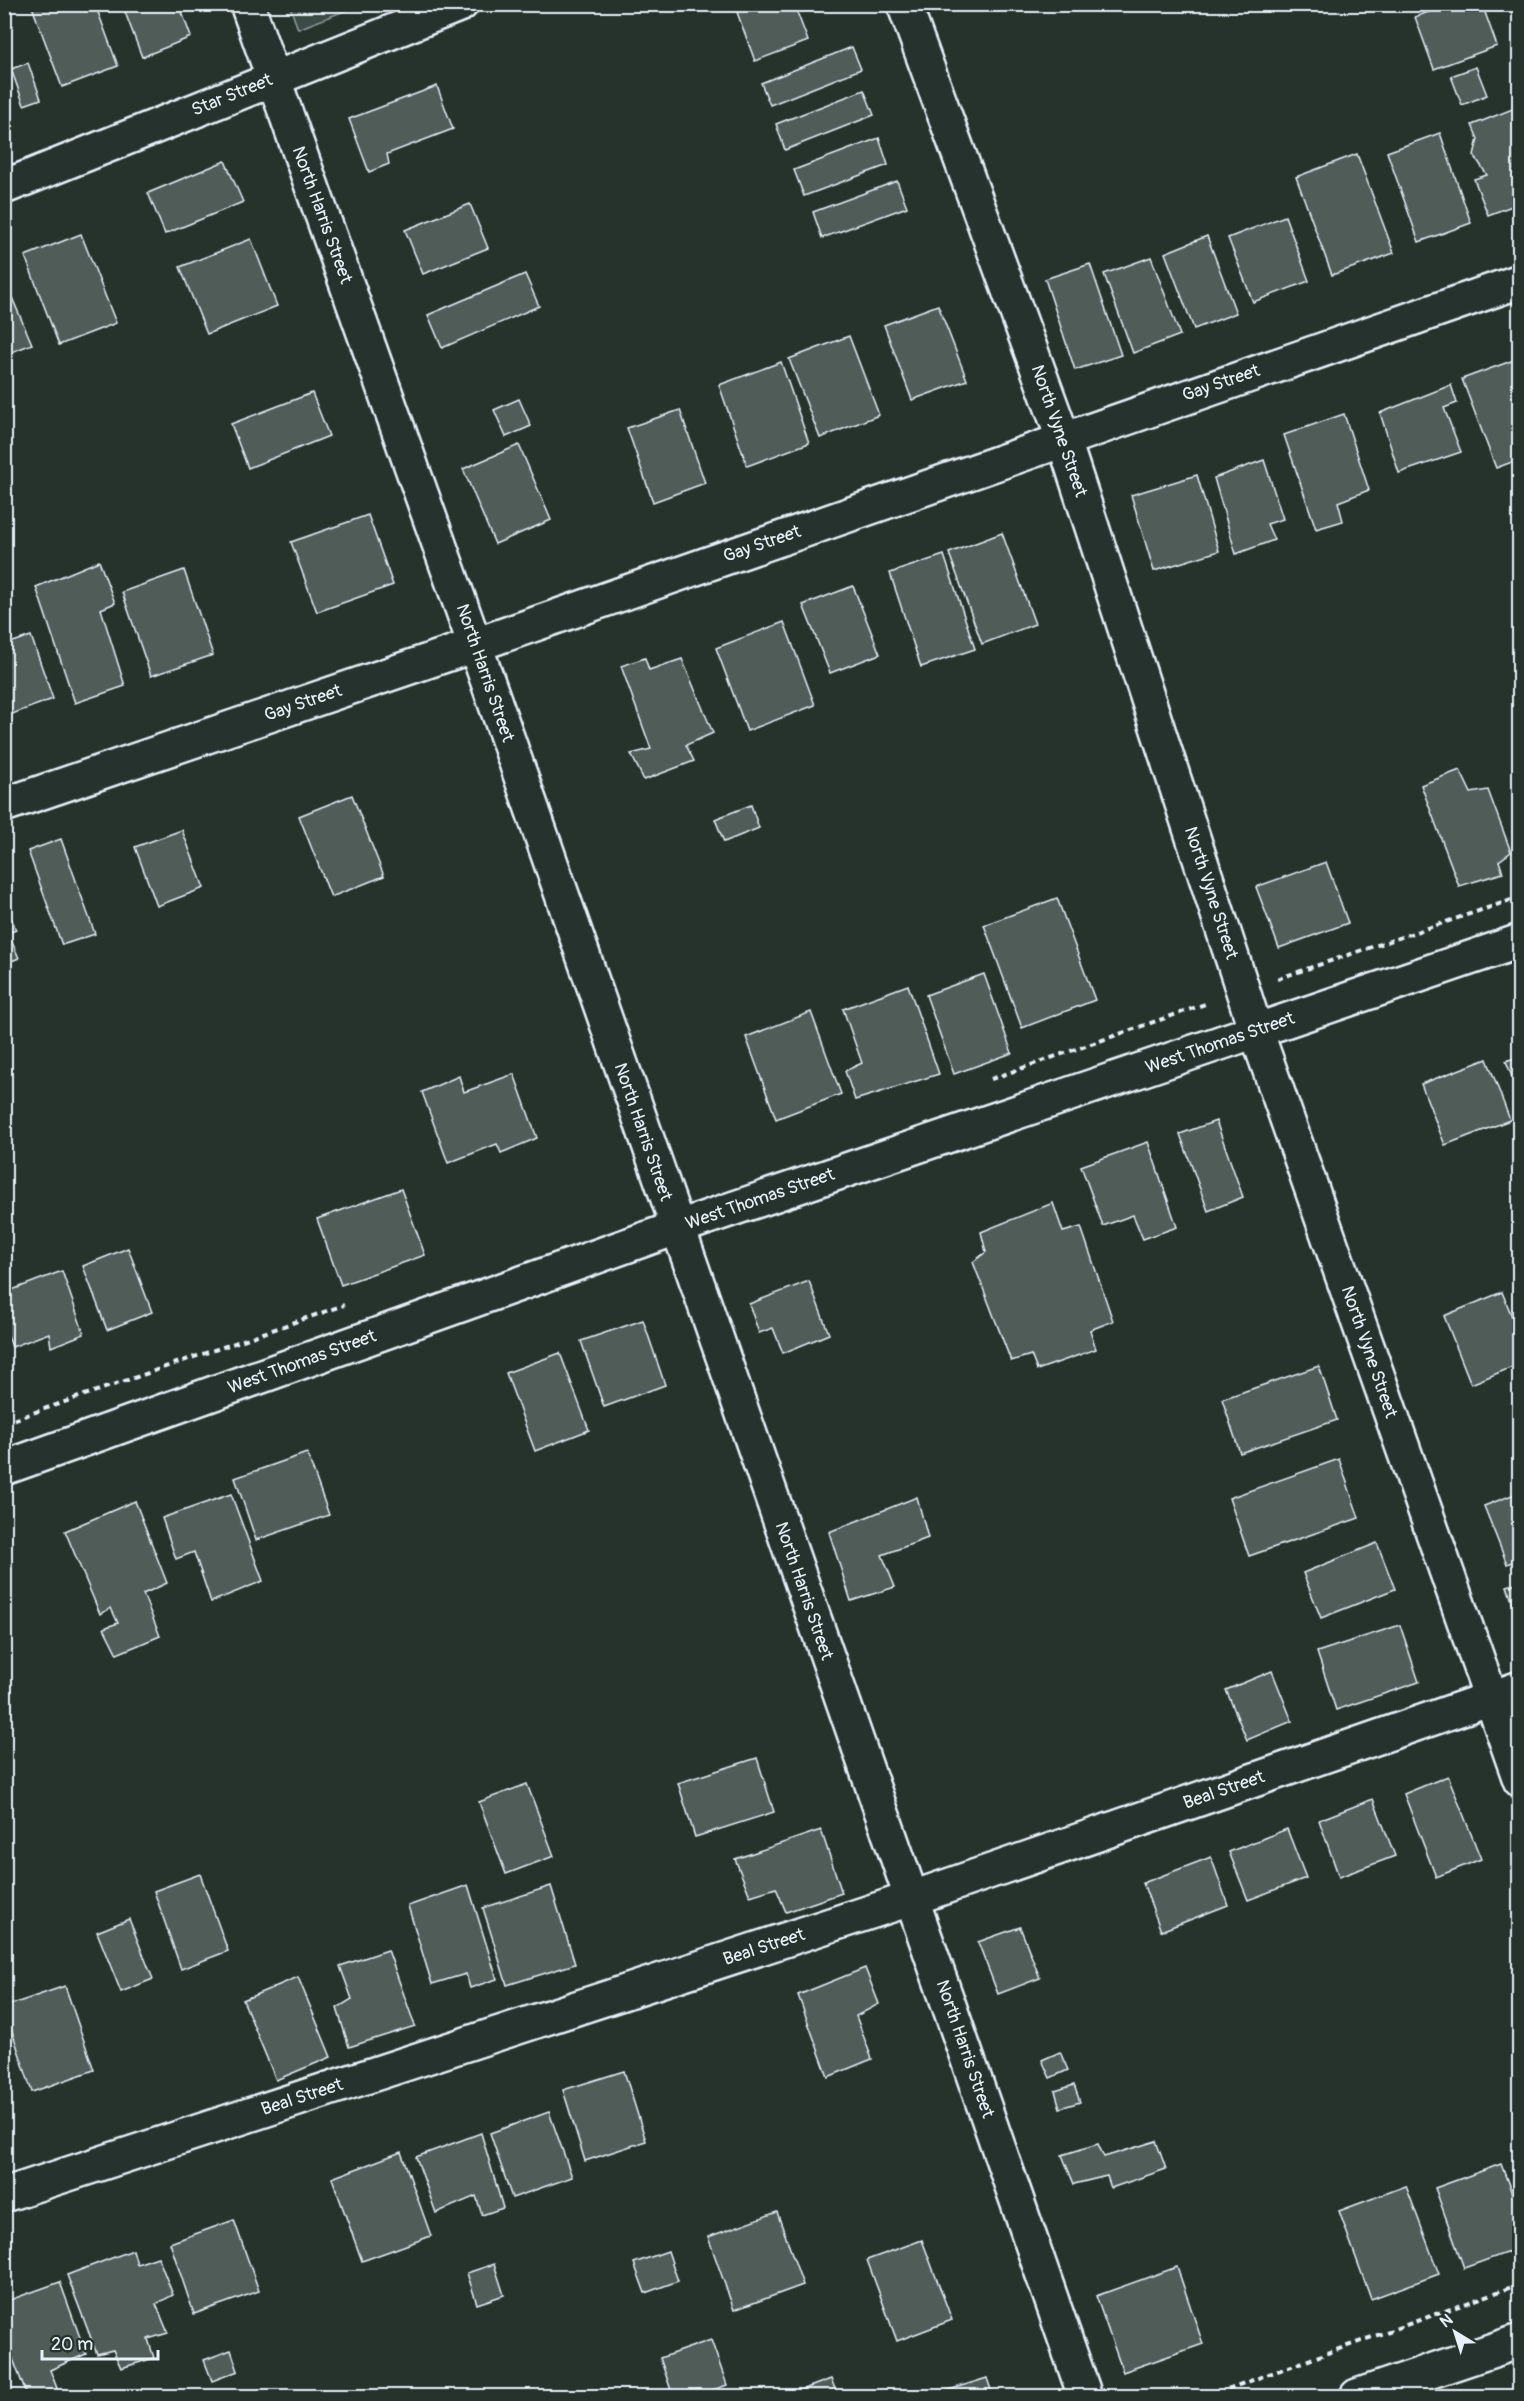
<svg xmlns="http://www.w3.org/2000/svg" width="1524" height="2401" viewBox="0 0 1524 2401" font-family="Pangolin,sans-serif">
	<style>
		.green { fill: #3e4b47; stroke: #939ea0; stroke-width: 1.5 }
		.building { fill: #505c59; stroke: #e8f1f8; stroke-width: 1.5 }
		.lines { fill: none; stroke-linecap: round; stroke-linejoin: round }
		.minor-casing { stroke: #e8f1f8; stroke-width: 38 }
		.major-casing { stroke: #e8f1f8; stroke-width: 38 }
		.path { stroke: #e8f1f8; stroke-width: 4; stroke-dasharray: 6 4.5; stroke-linecap: butt }
		.minor { stroke: #26332d; stroke-width: 33 }
		.major { stroke: #26332d; stroke-width: 33 }
		.labels { text-anchor: middle; dominant-baseline: central; stroke-width: 4.5; stroke-linejoin: round; paint-order: stroke }
		.street-label { font-size: 18px; fill: #e8f1f8; stroke: #26332d }
	</style>
	<rect width="100%" height="100%" fill="#26332d"/>
	<filter id="ink" filterUnits="userSpaceOnUse"><feTurbulence type="fractalNoise" baseFrequency=".0167" numOctaves="2"/><feDisplacementMap in="SourceGraphic" scale="12" xChannelSelector="R" yChannelSelector="G"/><feConvolveMatrix kernelMatrix="1 2 1 2 8 2 1 2 1" color-interpolation-filters="sRGB"/></filter>
	<g filter="url(#ink)">
		<polygon class="green" points="289,4 360,4 360,5 298,29"/>
		<g class="building">
			<polygon points="31,4 95,4 118,66 62,87"/>
			<polygon points="122,4 179,4 191,37 142,57"/>
			<polygon points="734,4 794,4 808,41 755,61"/>
			<polygon points="1450,4 1482,4 1497,46 1434,69 1415,17"/>
			<polygon points="852,47 861,69 770,105 761,83"/>
			<polygon points="28,63 41,99 24,105 11,69"/>
			<polygon points="1476,67 1487,95 1462,105 1451,76"/>
			<polygon points="437,86 453,129 387,154 389,164 369,172 349,119"/>
			<polygon points="4,89 11,108 4,110"/>
			<polygon points="864,90 874,115 785,150 776,124"/>
			<polygon points="1520,106 1520,203 1488,215 1474,179 1487,175 1474,155 1478,139 1472,125"/>
			<polygon points="1440,133 1471,223 1419,242 1387,152"/>
			<polygon points="879,138 888,165 804,196 794,170"/>
			<polygon points="1357,154 1394,253 1332,275 1296,177"/>
			<polygon points="225,161 243,202 165,234 148,193"/>
			<polygon points="897,181 907,207 822,238 813,212"/>
			<polygon points="470,204 488,248 423,274 405,230"/>
			<polygon points="1285,216 1309,281 1253,302 1228,238"/>
			<polygon points="81,234 116,323 59,345 25,256"/>
			<polygon points="1207,236 1236,313 1194,329 1165,253"/>
			<polygon points="251,239 277,306 207,334 180,267"/>
			<polygon points="1151,257 1180,335 1133,353 1104,274"/>
			<polygon points="1090,264 1121,355 1075,370 1045,279"/>
			<polygon points="525,274 539,306 442,348 428,315"/>
			<polygon points="4,279 32,344 4,355"/>
			<polygon points="938,305 967,380 912,400 884,325"/>
			<polygon points="849,336 879,415 820,438 789,359"/>
			<polygon points="1514,360 1520,375 1520,459 1496,468 1462,379"/>
			<polygon points="781,362 809,443 747,466 719,385"/>
			<polygon points="1451,385 1457,403 1444,408 1461,452 1399,473 1380,413"/>
			<polygon points="312,393 329,436 248,468 231,424"/>
			<polygon points="519,399 531,426 506,437 494,410"/>
			<polygon points="680,410 705,483 653,502 627,428"/>
			<polygon points="1344,414 1369,490 1338,502 1343,521 1316,529 1284,435"/>
			<polygon points="519,445 551,520 495,544 463,469"/>
			<polygon points="1264,460 1283,519 1267,524 1274,540 1236,554 1214,478"/>
			<polygon points="1197,475 1219,551 1154,571 1131,495"/>
			<polygon points="368,515 393,585 317,612 291,542"/>
			<polygon points="1002,533 1035,624 982,644 949,553"/>
			<polygon points="944,555 975,649 921,667 890,573"/>
			<polygon points="99,561 115,603 101,609 125,686 75,703 36,587"/>
			<polygon points="184,570 213,655 151,676 122,592"/>
			<polygon points="853,586 880,654 830,673 803,605"/>
			<polygon points="784,622 815,705 747,731 716,648"/>
			<polygon points="31,636 53,699 4,717 4,645"/>
			<polygon points="645,658 649,670 682,659 713,733 686,745 694,761 644,780 631,754 651,749 621,666"/>
			<polygon points="1460,770 1471,793 1488,790 1511,852 1499,861 1503,873 1459,886 1421,785"/>
			<polygon points="352,795 384,876 331,897 299,816"/>
			<polygon points="751,805 759,828 724,842 715,819"/>
			<polygon points="182,830 204,888 157,906 135,847"/>
			<polygon points="61,839 95,934 62,945 28,851"/>
			<polygon points="1326,862 1348,923 1279,948 1256,887"/>
			<polygon points="1057,898 1095,1000 1022,1028 984,925"/>
			<polygon points="4,900 16,930 8,933 19,958 4,964"/>
			<polygon points="984,974 1012,1053 954,1074 926,995"/>
			<polygon points="908,985 939,1074 855,1100 845,1071 862,1063 843,1009"/>
			<polygon points="811,1012 841,1094 776,1119 746,1037"/>
			<polygon points="1520,1056 1520,1098 1506,1061"/>
			<polygon points="1487,1059 1510,1120 1445,1145 1421,1084"/>
			<polygon points="514,1074 537,1138 501,1153 497,1144 448,1163 422,1092 459,1076 464,1092"/>
			<polygon points="1216,1121 1243,1197 1208,1211 1180,1134"/>
			<polygon points="1148,1142 1177,1227 1143,1239 1133,1215 1103,1226 1081,1166"/>
			<polygon points="401,1189 425,1255 341,1285 317,1219"/>
			<polygon points="1053,1203 1063,1232 1081,1227 1113,1321 1090,1330 1096,1349 1037,1370 1031,1355 1011,1361 973,1262 986,1252 981,1232"/>
			<polygon points="128,1248 152,1312 107,1330 83,1266"/>
			<polygon points="62,1271 84,1334 51,1347 49,1333 12,1347 4,1325 4,1293"/>
			<polygon points="809,1281 829,1334 783,1353 773,1328 759,1333 749,1304"/>
			<polygon points="1502,1292 1520,1336 1520,1364 1471,1384 1444,1316"/>
			<polygon points="643,1320 665,1385 604,1407 581,1341"/>
			<polygon points="560,1353 589,1430 535,1451 506,1373"/>
			<polygon points="1319,1366 1337,1420 1240,1453 1222,1399"/>
			<polygon points="307,1453 329,1515 256,1540 235,1478"/>
			<polygon points="1339,1459 1359,1518 1249,1556 1229,1498"/>
			<polygon points="1520,1492 1520,1559 1507,1564 1484,1506"/>
			<polygon points="231,1494 263,1581 211,1602 194,1552 176,1559 162,1518"/>
			<polygon points="917,1497 928,1538 882,1555 895,1587 851,1601 829,1532"/>
			<polygon points="135,1501 167,1583 143,1594 160,1636 117,1654 104,1628 118,1623 111,1608 100,1614 65,1531"/>
			<polygon points="1377,1543 1395,1589 1321,1618 1303,1573"/>
			<polygon points="1520,1582 1520,1625 1507,1586"/>
			<polygon points="1400,1625 1419,1682 1336,1710 1317,1652"/>
			<polygon points="1272,1671 1292,1721 1247,1740 1226,1690"/>
			<polygon points="757,1758 774,1812 695,1837 678,1783"/>
			<polygon points="1448,1776 1481,1859 1436,1877 1404,1794"/>
			<polygon points="527,1784 554,1856 506,1874 479,1802"/>
			<polygon points="1373,1799 1395,1856 1339,1877 1319,1820"/>
			<polygon points="1287,1829 1306,1878 1248,1900 1229,1852"/>
			<polygon points="821,1830 842,1893 786,1912 776,1888 750,1896 735,1859"/>
			<polygon points="1211,1857 1228,1905 1161,1931 1143,1883"/>
			<polygon points="200,1874 228,1951 181,1969 154,1891"/>
			<polygon points="468,1885 497,1979 470,1988 466,1974 432,1984 408,1906"/>
			<polygon points="551,1886 575,1964 507,1985 483,1908"/>
			<polygon points="129,1919 153,1979 121,1992 97,1932"/>
			<polygon points="1020,1927 1040,1978 998,1994 978,1942"/>
			<polygon points="388,1950 415,2026 349,2047 337,2008 352,1999 340,1966"/>
			<polygon points="865,1968 879,2004 856,2016 872,2059 828,2077 798,1995"/>
			<polygon points="298,1977 331,2057 276,2080 243,2000"/>
			<polygon points="65,1986 94,2070 32,2092 4,2007"/>
			<polygon points="1060,2052 1068,2070 1050,2078 1042,2060"/>
			<polygon points="624,2071 646,2141 585,2161 563,2090"/>
			<polygon points="1074,2085 1080,2102 1060,2108 1055,2091"/>
			<polygon points="549,2112 572,2177 512,2198 490,2133"/>
			<polygon points="481,2133 503,2208 482,2215 476,2196 436,2213 416,2157"/>
			<polygon points="1156,2141 1166,2169 1111,2188 1107,2176 1074,2184 1062,2155 1098,2144 1104,2157"/>
			<polygon points="401,2152 431,2236 362,2261 332,2178"/>
			<polygon points="1501,2164 1520,2215 1520,2248 1464,2268 1435,2188"/>
			<polygon points="1406,2186 1439,2274 1371,2299 1339,2211"/>
			<polygon points="777,2212 803,2285 734,2310 708,2237"/>
			<polygon points="234,2220 259,2291 194,2314 170,2243"/>
			<polygon points="922,2240 952,2320 897,2341 867,2260"/>
			<polygon points="133,2250 137,2264 158,2257 173,2295 156,2304 168,2333 148,2339 154,2358 121,2368 113,2350 97,2354 67,2275"/>
			<polygon points="668,2251 678,2281 645,2293 634,2263"/>
			<polygon points="494,2264 504,2295 477,2304 467,2273"/>
			<polygon points="1177,2267 1203,2344 1123,2372 1096,2296"/>
			<polygon points="60,2282 86,2354 50,2370 58,2391 41,2396 27,2396 4,2335 4,2302"/>
			<polygon points="711,2340 727,2385 696,2396 673,2396 660,2358"/>
			<polygon points="231,2350 238,2371 212,2381 204,2360"/>
			<polygon points="987,2378 993,2396 930,2396"/>
			<polygon points="831,2379 838,2396 785,2396"/>
		</g>
		<g class="lines">
			<defs>
				<g id="minor">
					<polyline points="247,4 475,645 1085,2396"/>
					<polyline points="904,4 1063,438 1256,1031 1520,1780"/>
					<polyline points="4,187 461,4"/>
					<polyline points="4,805 475,645 1520,281"/>
					<polyline points="4,2195 913,1898 1520,1688"/>
				</g>
				<g id="major">
					<polyline points="4,1468 676,1228 1520,941"/>
					<polyline points="1357,2396 1520,2341"/>
				</g>
			</defs>
			<use href="#minor" class="minor-casing"/>
			<use href="#major" class="major-casing"/>
			<g class="path">
				<polyline points="1277,979 1520,897"/>
				<polyline points="991,1079 1208,1003"/>
				<polyline points="4,1423 344,1305"/>
				<polyline points="1208,2396 1520,2284"/>
			</g>
			<use href="#minor" class="minor"/>
			<use href="#major" class="major"/>
		</g>
	</g>
	<g class="labels">
		<g class="street-label">
			<text transform="translate(232 95) rotate(-22)">Star Street</text>
			<text transform="translate(322 215) rotate(70)">North Harris Street</text>
			<text transform="translate(1221 383) rotate(-19)">Gay Street</text>
			<text transform="translate(1059 431) rotate(71)">North Vyne Street</text>
			<text transform="translate(762 544) rotate(-19)">Gay Street</text>
			<text transform="translate(485 673) rotate(71)">North Harris Street</text>
			<text transform="translate(303 703) rotate(-19)">Gay Street</text>
			<text transform="translate(1211 893) rotate(72)">North Vyne Street</text>
			<text transform="translate(1220 1043) rotate(-19)">West Thomas Street</text>
			<text transform="translate(643 1132) rotate(71)">North Harris Street</text>
			<text transform="translate(760 1199) rotate(-19)">West Thomas Street</text>
			<text transform="translate(1369 1352) rotate(71)">North Vyne Street</text>
			<text transform="translate(302 1362) rotate(-20)">West Thomas Street</text>
			<text transform="translate(804 1591) rotate(71)">North Harris Street</text>
			<text transform="translate(1224 1790) rotate(-19)">Beal Street</text>
			<text transform="translate(764 1947) rotate(-18)">Beal Street</text>
			<text transform="translate(965 2049) rotate(71)">North Harris Street</text>
			<text transform="translate(302 2097) rotate(-18)">Beal Street</text>
		</g>
	</g>
	<rect width="1524" height="2401" fill="none" stroke="#26332d" stroke-width="24"/>
	<rect x="12" y="12" width="1500" height="2377" fill="none" stroke="#e8f1f8" stroke-width="2" filter="url(#ink)"/>
	<g transform="translate(1455 2332) rotate(322)" stroke="#26332d" stroke-width="4.5" paint-order="stroke">
	<path d="M0-4.5L10 22L0 15L-10 22Z" fill="#e8f1f8"/>
	<text y="-9" font-size="16" font-weight="bold" text-anchor="middle" fill="#e8f1f8">N</text>
	</g>
	<path d="M42 2350v9h116v-9" fill="none" stroke="#e8f1f8" stroke-width="3"/>
	<text x="51" y="2350" font-size="18" fill="#e8f1f8" stroke="#26332d" stroke-width="4.5" paint-order="stroke">20 m</text>
</svg>
